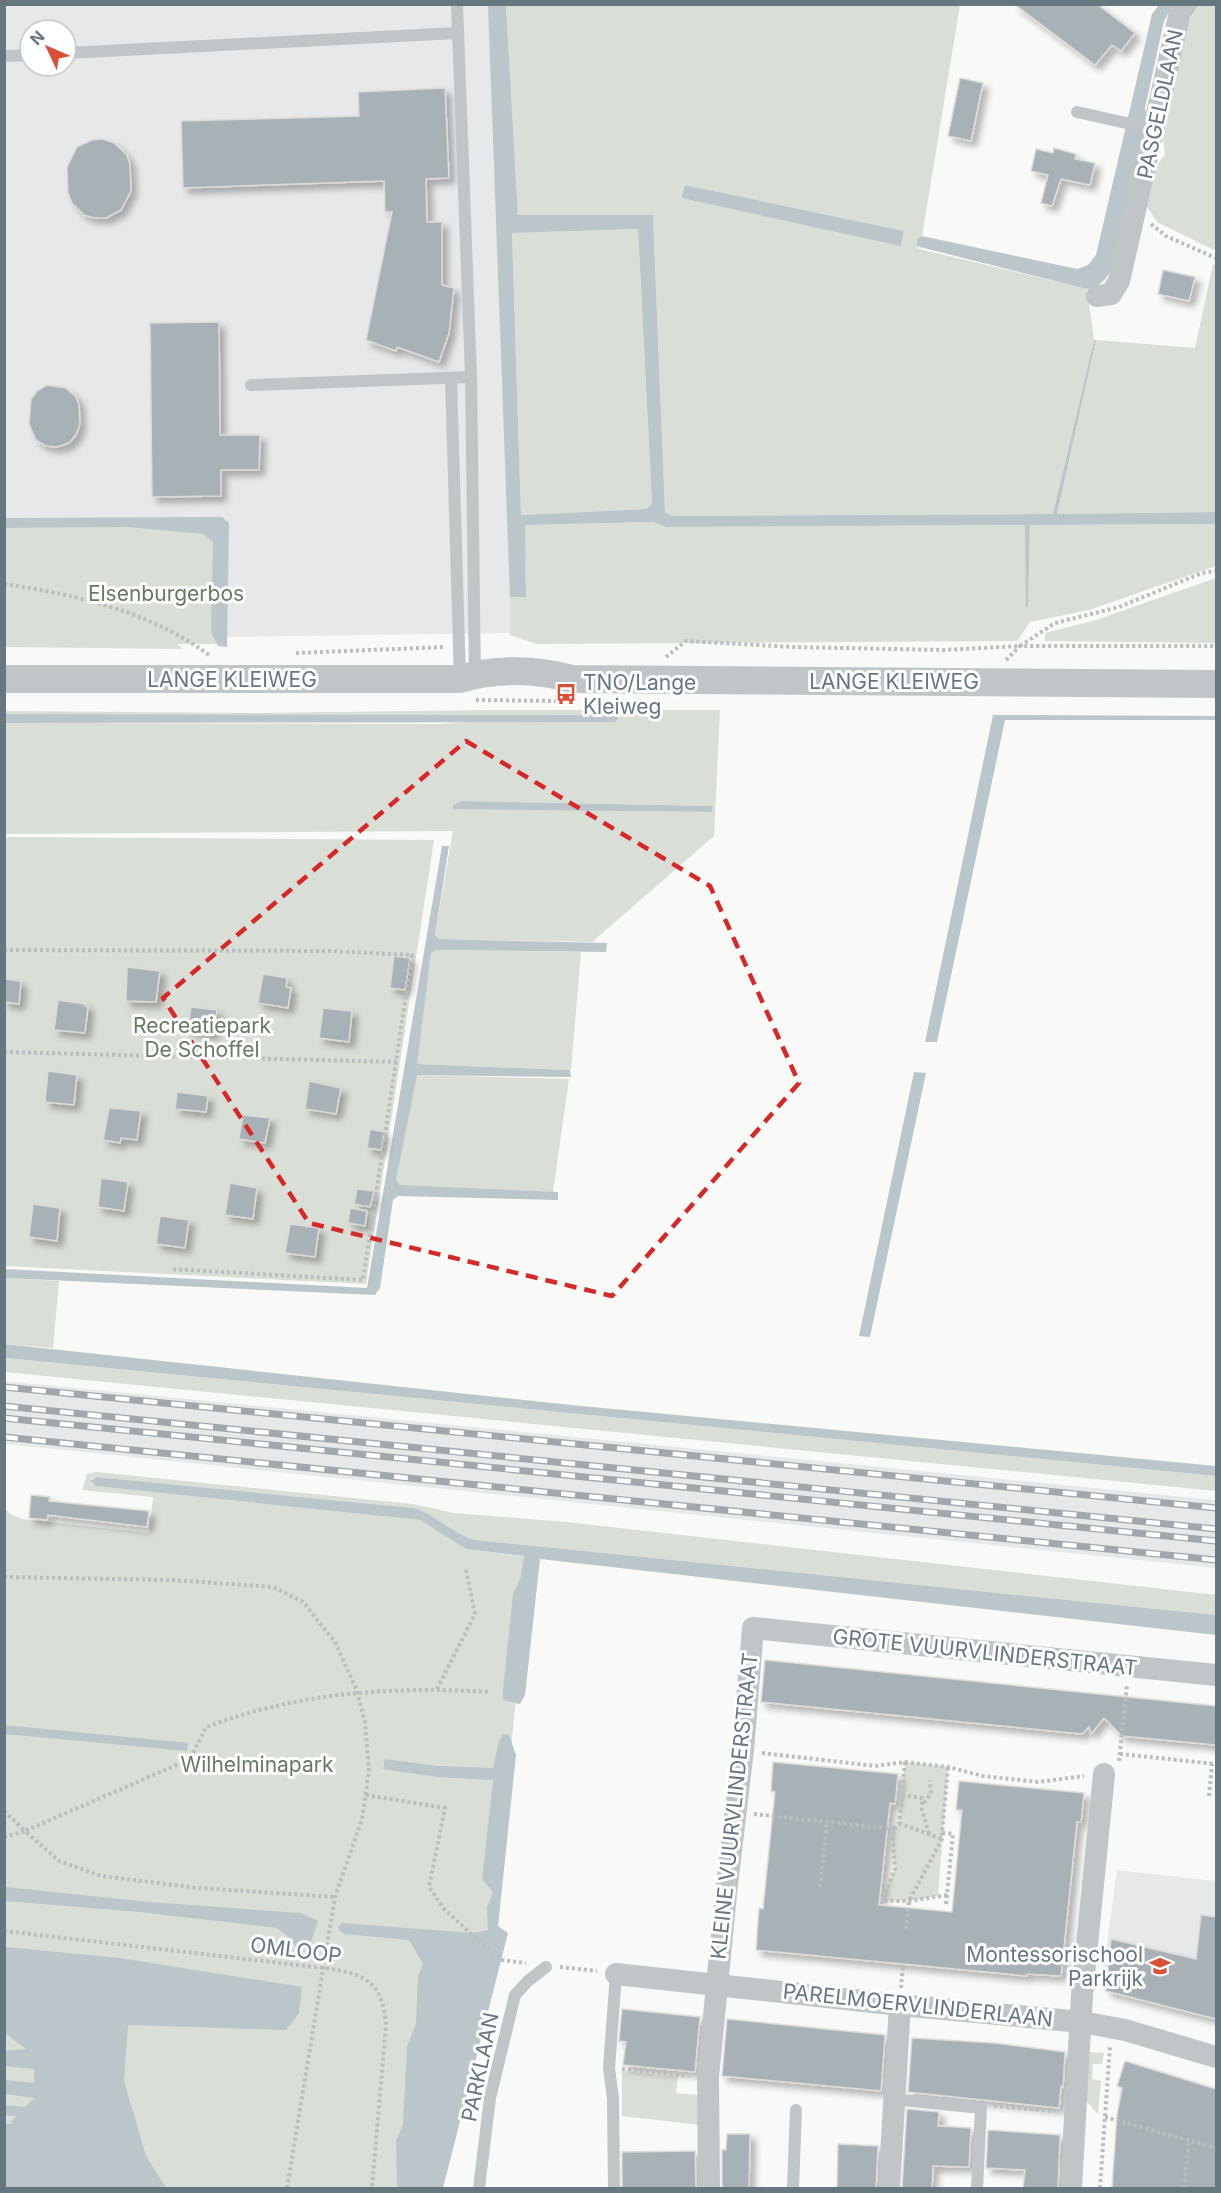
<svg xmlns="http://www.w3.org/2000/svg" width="1221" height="2193" viewBox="0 0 1221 2193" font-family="Inter,sans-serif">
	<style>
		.built { fill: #e7e9e8; fill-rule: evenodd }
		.green { fill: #d9ded6; fill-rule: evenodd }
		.water { fill: #bac6ca; fill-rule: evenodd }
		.building { fill: #a8b1b6; stroke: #dbdbd9; stroke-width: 1.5; filter: url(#shadow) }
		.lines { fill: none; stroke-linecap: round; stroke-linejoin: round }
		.path { stroke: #bbbec0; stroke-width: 4; stroke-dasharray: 3 3; stroke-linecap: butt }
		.service { stroke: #c0c5c8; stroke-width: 12 }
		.minor { stroke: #c0c5c8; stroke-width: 22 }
		.tertiary { stroke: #c0c5c8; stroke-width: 28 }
		.rail-casing { stroke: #a0a8ad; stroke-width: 7 }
		.rail { stroke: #fff; stroke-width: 4.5; stroke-dasharray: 14; stroke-linecap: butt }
		.marked { fill: none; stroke: #d62828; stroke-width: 4.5; stroke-dasharray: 12 8; stroke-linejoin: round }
		.labels { text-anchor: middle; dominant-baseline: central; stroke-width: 6; stroke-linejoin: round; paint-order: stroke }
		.street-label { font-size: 21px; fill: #667780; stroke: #fff }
		.park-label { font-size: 21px; fill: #697864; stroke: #fff }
		.poi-label { font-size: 21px; fill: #667780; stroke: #fff; text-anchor: start }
	</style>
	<defs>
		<filter id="shadow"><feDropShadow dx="5.5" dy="5.5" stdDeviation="3" flood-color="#0004"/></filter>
	</defs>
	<rect width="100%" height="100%" fill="#f9f9f7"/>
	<g class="built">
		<path d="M 5,5 L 495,5 L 517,633 L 224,637 L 5,536 ZM 30,30 L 66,30 L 66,66 L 30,66 Z"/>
		<polygon points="4,1381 1216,1500 1216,1568 5,1444"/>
		<polygon points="1117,1870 1216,1881 1216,2020 1191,2011 1101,1989"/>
	</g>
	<g class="green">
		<path d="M 506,5 L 960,5 L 922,236 L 918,238 L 916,246 L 919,249 L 1087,289 L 1094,340 L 1053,514 L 672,516 L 665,512 L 653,215 L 518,215 ZM 685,185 L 904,231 L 901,245 L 681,198 Z"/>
		<polygon points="1195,5 1216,5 1216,251 1157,222 1146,205 1156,166 1165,155 1162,129 1180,43"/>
		<polygon points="638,229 652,503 648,509 521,515 512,233"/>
		<polygon points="1213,264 1216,265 1216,512 1057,514 1096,340 1195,348"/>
		<polygon points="653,522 666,527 1026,525 1026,607 1028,606 1030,525 1216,524 1216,566 1089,610 1030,622 1017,641 537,644 510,635 510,597 526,596 524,525"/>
		<polygon points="126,527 203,534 213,540 223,644 177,644 183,649 5,647 5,528"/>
		<polygon points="1216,578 1216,643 1045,641 1045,633 1093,621"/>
		<path d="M 491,710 L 720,710 L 714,836 L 592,942 L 439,939 L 435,935 L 453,831 L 5,834 L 5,723 L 437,724 L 616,715 L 5,714 L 5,711 L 257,713 ZM 461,801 L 712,806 L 713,806 L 711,812 L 453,808 L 453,805 Z"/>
		<polygon points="5,837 434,840 366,1284 5,1266"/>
		<polygon points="436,950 581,952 571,1070 416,1064 431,953"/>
		<polygon points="416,1075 569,1079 553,1192 400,1185 396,1180"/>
		<polygon points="5,1278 59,1281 53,1348 5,1344"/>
		<polygon points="4,1358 1216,1476 1216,1491 5,1372"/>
		<path d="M 96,1472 L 413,1504 L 454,1513 L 566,1522 L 1216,1595 L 1216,1615 L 475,1540 C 452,1534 437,1515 414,1508 L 96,1477 L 91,1479 L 91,1484 L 96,1486 L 420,1520 L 466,1549 L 530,1557 L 492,1940 L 432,2188 L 5,2188 L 4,1507 L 10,1514 L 22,1519 L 149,1533 L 153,1497 L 82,1490 L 87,1474 Z"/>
		<polygon points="905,1762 948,1767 938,1896 909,1901 884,1901 886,1890 895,1869 892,1837 894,1829 899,1823"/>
		<polygon points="1090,2052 1104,2053 1102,2064 1093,2064 1092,2079 1101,2081 1098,2114 1085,2100"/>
		<polygon points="622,2071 678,2077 676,2093 699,2095 701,2125 622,2116"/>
	</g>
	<g class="water">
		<path d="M 488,5 L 506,5 L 518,215 L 653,215 L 665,512 L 672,516 L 1053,514 L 1094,340 L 1096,340 L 1057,514 L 1216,512 L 1216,524 L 1030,525 L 1028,607 L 1026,607 L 1025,525 L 666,527 L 653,522 L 525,525 L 526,597 L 510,597 ZM 638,229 L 652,503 L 647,509 L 521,515 L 512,233 Z"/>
		<path d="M 1159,5 L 1173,5 L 1164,21 L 1145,108 L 1147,120 L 1113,266 C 1107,279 1101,286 1087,289 L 916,246 L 918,238 L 922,236 L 1077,269 L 1088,265 L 1096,255 L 1152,14 Z"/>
		<polygon points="685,185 904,231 901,246 681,198"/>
		<polygon points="222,517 229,523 227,647 218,646 211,632 213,542 203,534 126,527 5,528 5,518"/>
		<polygon points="5,714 616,715 618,718 615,722 5,723"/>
		<polygon points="993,715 1216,716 1216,720 1005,720 937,1042 925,1042"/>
		<polygon points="461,801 713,806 712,812 453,809 453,805"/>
		<polygon points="442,846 449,846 435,935 439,939 607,943 606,952 436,950 431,953 417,1064 570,1070 571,1077 417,1075 396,1180 400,1185 558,1192 558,1200 398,1196 393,1200 380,1288 375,1295 5,1278 5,1269 367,1288"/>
		<polygon points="914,1072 926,1073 870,1337 859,1336"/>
		<polygon points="4,1344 571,1405 1216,1466 1216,1476 5,1358"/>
		<path d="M 96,1477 L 414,1508 C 437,1515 452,1534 475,1540 L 1216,1615 L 1216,1635 L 540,1559 L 525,1695 L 520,1704 L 503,1700 L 503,1691 L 513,1594 L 521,1577 L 524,1556 L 466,1549 L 420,1520 L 95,1486 L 90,1481 Z"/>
		<polygon points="5,1725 188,1743 187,1751 5,1734"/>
		<polygon points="503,1734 509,1735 516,1755 498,1926 508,1933 507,1937 443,2188 397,2188 396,2141 403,2124 407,2047 416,2023 418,1977 423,1964 409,1940 345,1934 340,1931 338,1927 342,1923 473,1933 488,1930 487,1908 493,1892 482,1879 493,1780 437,1777 383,1769 385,1759 438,1766 493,1768 499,1741"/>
		<polygon points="5,1887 149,1902 300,1913 318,1921 311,1942 298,1951 291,1939 277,1928 140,1912 5,1901"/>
		<polygon points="5,1947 120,1958 302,1987 299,2013 286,2030 128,2025 124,2081 146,2156 166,2188 5,2188 5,2124 10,2124 16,2116 5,2115 5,2105 25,2107 34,2098 5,2094 5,2080 34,2083 34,2069 5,2066 5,2051 26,2049 5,2033"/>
	</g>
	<g class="building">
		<polygon points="1014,4 1097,4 1135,33 1121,51 1112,45 1095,65"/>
		<polygon points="960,78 983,83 971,141 948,136"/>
		<polygon points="445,88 449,178 426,179 427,222 442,222 442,285 454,288 449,333 439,362 397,347 396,351 366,340 392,212 385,212 384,181 183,188 181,121 359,116 358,92"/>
		<polygon points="103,139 114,143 126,154 130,164 131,191 121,210 106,218 95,218 84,215 72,203 68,193 67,167 77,147 92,140"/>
		<polygon points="1054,148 1076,154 1075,159 1095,163 1090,185 1061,179 1052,206 1041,203 1048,175 1031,171 1036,149 1053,153"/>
		<polygon points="1163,270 1195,277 1189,301 1158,294"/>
		<polygon points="219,322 220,435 260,435 259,470 221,470 221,496 152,497 150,323"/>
		<polygon points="47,385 66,388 76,397 79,405 80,424 76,435 69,443 57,447 46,446 36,440 29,424 31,399 37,391"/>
		<polygon points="394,956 410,958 405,990 390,988"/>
		<polygon points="127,967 160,971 156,1002 126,1001"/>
		<polygon points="263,974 287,978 286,987 291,988 288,1008 258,1003"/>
		<polygon points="4,979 21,981 19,1004 4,1002"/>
		<polygon points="58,1000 85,1004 85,1006 88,1007 85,1033 54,1030"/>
		<polygon points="191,1007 217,1010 213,1034 188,1030"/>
		<polygon points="323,1008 352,1011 349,1042 319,1038"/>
		<polygon points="48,1071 77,1075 74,1105 45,1102"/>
		<polygon points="309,1081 341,1088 336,1114 305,1109"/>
		<polygon points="177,1092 208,1096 206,1112 175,1109"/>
		<polygon points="109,1108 141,1111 137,1140 121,1138 120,1143 103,1140"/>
		<polygon points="243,1115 270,1118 265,1143 239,1139"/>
		<polygon points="370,1129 384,1132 381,1150 367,1148"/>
		<polygon points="101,1178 128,1182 124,1211 98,1207"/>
		<polygon points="230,1183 257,1188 253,1219 225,1215"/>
		<polygon points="357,1189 374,1191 370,1207 354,1204"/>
		<polygon points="33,1204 60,1208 57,1241 29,1237"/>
		<polygon points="350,1208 367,1211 365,1226 348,1223"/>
		<polygon points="160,1216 189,1220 185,1248 156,1244"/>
		<polygon points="290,1224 319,1228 315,1257 285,1253"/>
		<polygon points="31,1495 50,1497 49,1501 149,1511 147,1527 48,1515 47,1520 29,1518"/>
		<polygon points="765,1660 1216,1706 1216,1745 1122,1736 1104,1718 1091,1734 1089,1727 1082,1734 761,1702"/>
		<polygon points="773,1762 898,1774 895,1804 890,1803 879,1905 952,1912 962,1810 956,1810 959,1781 1084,1793 1081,1822 1077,1822 1061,1976 1027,1974 1027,1976 756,1950 759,1908 763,1909 775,1792 771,1791"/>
		<polygon points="1201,1915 1216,1917 1216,2019 1106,1991 1111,1939 1196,1959"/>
		<polygon points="622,2009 700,2017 695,2072 623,2065 626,2042 619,2041"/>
		<polygon points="727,2019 885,2035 881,2091 722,2076"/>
		<polygon points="912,2038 994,2043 1065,2052 1063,2087 1061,2086 1059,2108 908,2092"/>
		<polygon points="1125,2061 1216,2089 1216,2188 1112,2188 1117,2115 1122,2088 1117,2086"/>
		<polygon points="907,2109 939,2112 938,2126 971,2128 969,2167 933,2166 932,2188 902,2188"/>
		<polygon points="988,2130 1060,2135 1058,2188 1023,2188 1025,2170 986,2168"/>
		<polygon points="727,2134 750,2134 749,2188 722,2188 722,2150 726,2150"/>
		<polygon points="838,2144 878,2146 876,2188 837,2188"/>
		<polygon points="695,2151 696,2188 622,2188 622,2152"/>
	</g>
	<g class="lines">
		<g class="path">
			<polyline points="1151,224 1166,236 1216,258"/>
			<path d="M 4,584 C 77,595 149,611 209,655"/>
			<polyline points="296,653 445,647"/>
			<polyline points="666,657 686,641 793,647 944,650 1020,646 1055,623 1119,607 1202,573 1216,571"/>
			<polyline points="1006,660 1020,646 1216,646"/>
			<polyline points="476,700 556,701"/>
			<polyline points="4,950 330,951 412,955 363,1280 170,1269"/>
			<polyline points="4,1052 397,1062"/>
			<polyline points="4,1577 172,1580 273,1587 303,1602 335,1642 357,1691 365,1722 369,1770 362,1819 335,1897 287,2188"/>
			<polyline points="437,1689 475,1614 466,1570"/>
			<polyline points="762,1753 875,1766 905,1762 948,1767 983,1776 1038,1782 1084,1776"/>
			<polyline points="1120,1754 1216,1764"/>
			<polyline points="1119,1761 1127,1685"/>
			<polyline points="905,1762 899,1823 894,1829 892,1837 895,1869 886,1890 884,1901 909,1901 947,1895 953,1834 942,1833 948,1767"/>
			<polyline points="366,1795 445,1808 429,1887 444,1909 501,1960 526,1963"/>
			<polyline points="902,1795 922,1798 922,1810 930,1837"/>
			<polyline points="1209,1796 1212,1764"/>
			<polyline points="924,1803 931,1794 930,1780"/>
			<path d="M 4,1811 L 25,1831 L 190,1759 L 206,1727 C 300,1692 392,1686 491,1692"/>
			<polyline points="754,1814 894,1829"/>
			<polyline points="899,1823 942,1839"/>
			<polyline points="4,1837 25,1831 59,1861 101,1876 199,1888 335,1897"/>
			<polyline points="820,1887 827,1822"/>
			<polyline points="946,1904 947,1895"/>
			<polyline points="906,1929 909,1901 942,1839 942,1833"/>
			<path d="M 4,1931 L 324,1968 C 365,1974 382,1980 386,2025 L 372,2188"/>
			<polyline points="560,1967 597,1971"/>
			<polyline points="901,1988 903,1964"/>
			<polyline points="622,2069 689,2076"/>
			<polyline points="994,2106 1055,2111"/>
			<polyline points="1105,2117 1216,2148"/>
			<polyline points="1100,2188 1110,2046"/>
			<polyline points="1184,2188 1189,2141"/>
		</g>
		<g class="service">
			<polyline points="66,53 457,33"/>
			<polyline points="4,56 30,55"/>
			<polyline points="1077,112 1153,129"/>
			<polyline points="471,377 475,677"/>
			<polyline points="451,379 460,679"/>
			<polyline points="251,385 471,377 457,4"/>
			<polyline points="893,2099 981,2108 977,2188"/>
			<polyline points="479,2188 490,2098 515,1995 528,1981 546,1967"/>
			<polyline points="614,2188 613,2099 609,2068 616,1974"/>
			<polyline points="793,2188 796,2110"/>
		</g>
		<g class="minor">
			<polyline points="1097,296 1111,294 1119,281 1180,12 1186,4"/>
			<polyline points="616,1974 900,2005 1082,2022 1125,2030 1216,2057"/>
			<polyline points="709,2188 708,2077 727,1884 743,1750 753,1628 1216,1675"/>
			<polyline points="889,2188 900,2005"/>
			<polyline points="1071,2188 1082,1995 1104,1774"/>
		</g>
		<path class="tertiary" d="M 4,679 L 460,679 C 494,668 537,669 572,679 L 1216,684"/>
		<defs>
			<g id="rail">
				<polyline points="4,1387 1216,1508"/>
				<polyline points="4,1406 1216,1529"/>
				<polyline points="4,1418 1216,1541"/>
				<polyline points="4,1437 1216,1560"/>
			</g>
		</defs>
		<use href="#rail" class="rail-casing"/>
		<use href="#rail" class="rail"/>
	</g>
	<path class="marked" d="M 466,741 L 710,886 L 799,1083 L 612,1296 L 309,1223 L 163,998 Z"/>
	<defs>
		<symbol id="bus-bare" viewBox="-9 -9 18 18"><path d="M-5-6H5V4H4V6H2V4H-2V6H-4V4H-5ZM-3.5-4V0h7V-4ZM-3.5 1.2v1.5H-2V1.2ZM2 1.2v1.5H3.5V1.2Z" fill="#d95037" stroke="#fff" stroke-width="2.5" paint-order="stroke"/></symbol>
		<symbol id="school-bare" viewBox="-9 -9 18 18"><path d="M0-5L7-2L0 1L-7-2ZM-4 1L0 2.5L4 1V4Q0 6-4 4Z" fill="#d95037" stroke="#fff" stroke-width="2.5" paint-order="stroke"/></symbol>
	</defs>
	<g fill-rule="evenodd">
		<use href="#bus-bare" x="551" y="679" width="30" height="30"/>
		<use href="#school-bare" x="1145" y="1951" width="30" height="30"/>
	</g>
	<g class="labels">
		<g class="street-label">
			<text transform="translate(1160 104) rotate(-78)">PASGELDLAAN</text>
			<text x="232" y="679">LANGE KLEIWEG</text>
			<text x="894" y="681">LANGE KLEIWEG</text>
			<text transform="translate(985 1652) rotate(6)">GROTE VUURVLINDERSTRAAT</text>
			<text transform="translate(734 1806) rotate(-84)">KLEINE VUURVLINDERSTRAAT</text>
			<text transform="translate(296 1950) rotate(7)">OMLOOP</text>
			<text transform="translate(918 2005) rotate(6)">PARELMOERVLINDERLAAN</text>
			<text transform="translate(480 2067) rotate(-78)">PARKLAAN</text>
		</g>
		<g class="park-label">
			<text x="166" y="593">Elsenburgerbos</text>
			<text x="202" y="1025">Recreatiepark<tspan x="202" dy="24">De Schoffel</tspan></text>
			<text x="257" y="1764">Wilhelminapark</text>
		</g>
		<g class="poi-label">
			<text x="583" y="682">TNO/Lange<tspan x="583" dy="24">Kleiweg</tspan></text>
			<text x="1143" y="1954" text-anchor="end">Montessorischool<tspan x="1143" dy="24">Parkrijk</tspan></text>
		</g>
	</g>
	<rect width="1221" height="2193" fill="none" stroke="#667780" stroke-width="12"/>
	<g transform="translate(48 48) rotate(314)"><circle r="28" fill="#ffffff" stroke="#c2c9cc" stroke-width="1.5"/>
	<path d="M0-4.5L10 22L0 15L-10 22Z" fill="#d95037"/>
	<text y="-9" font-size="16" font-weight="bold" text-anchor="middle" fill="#667780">N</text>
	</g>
</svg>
